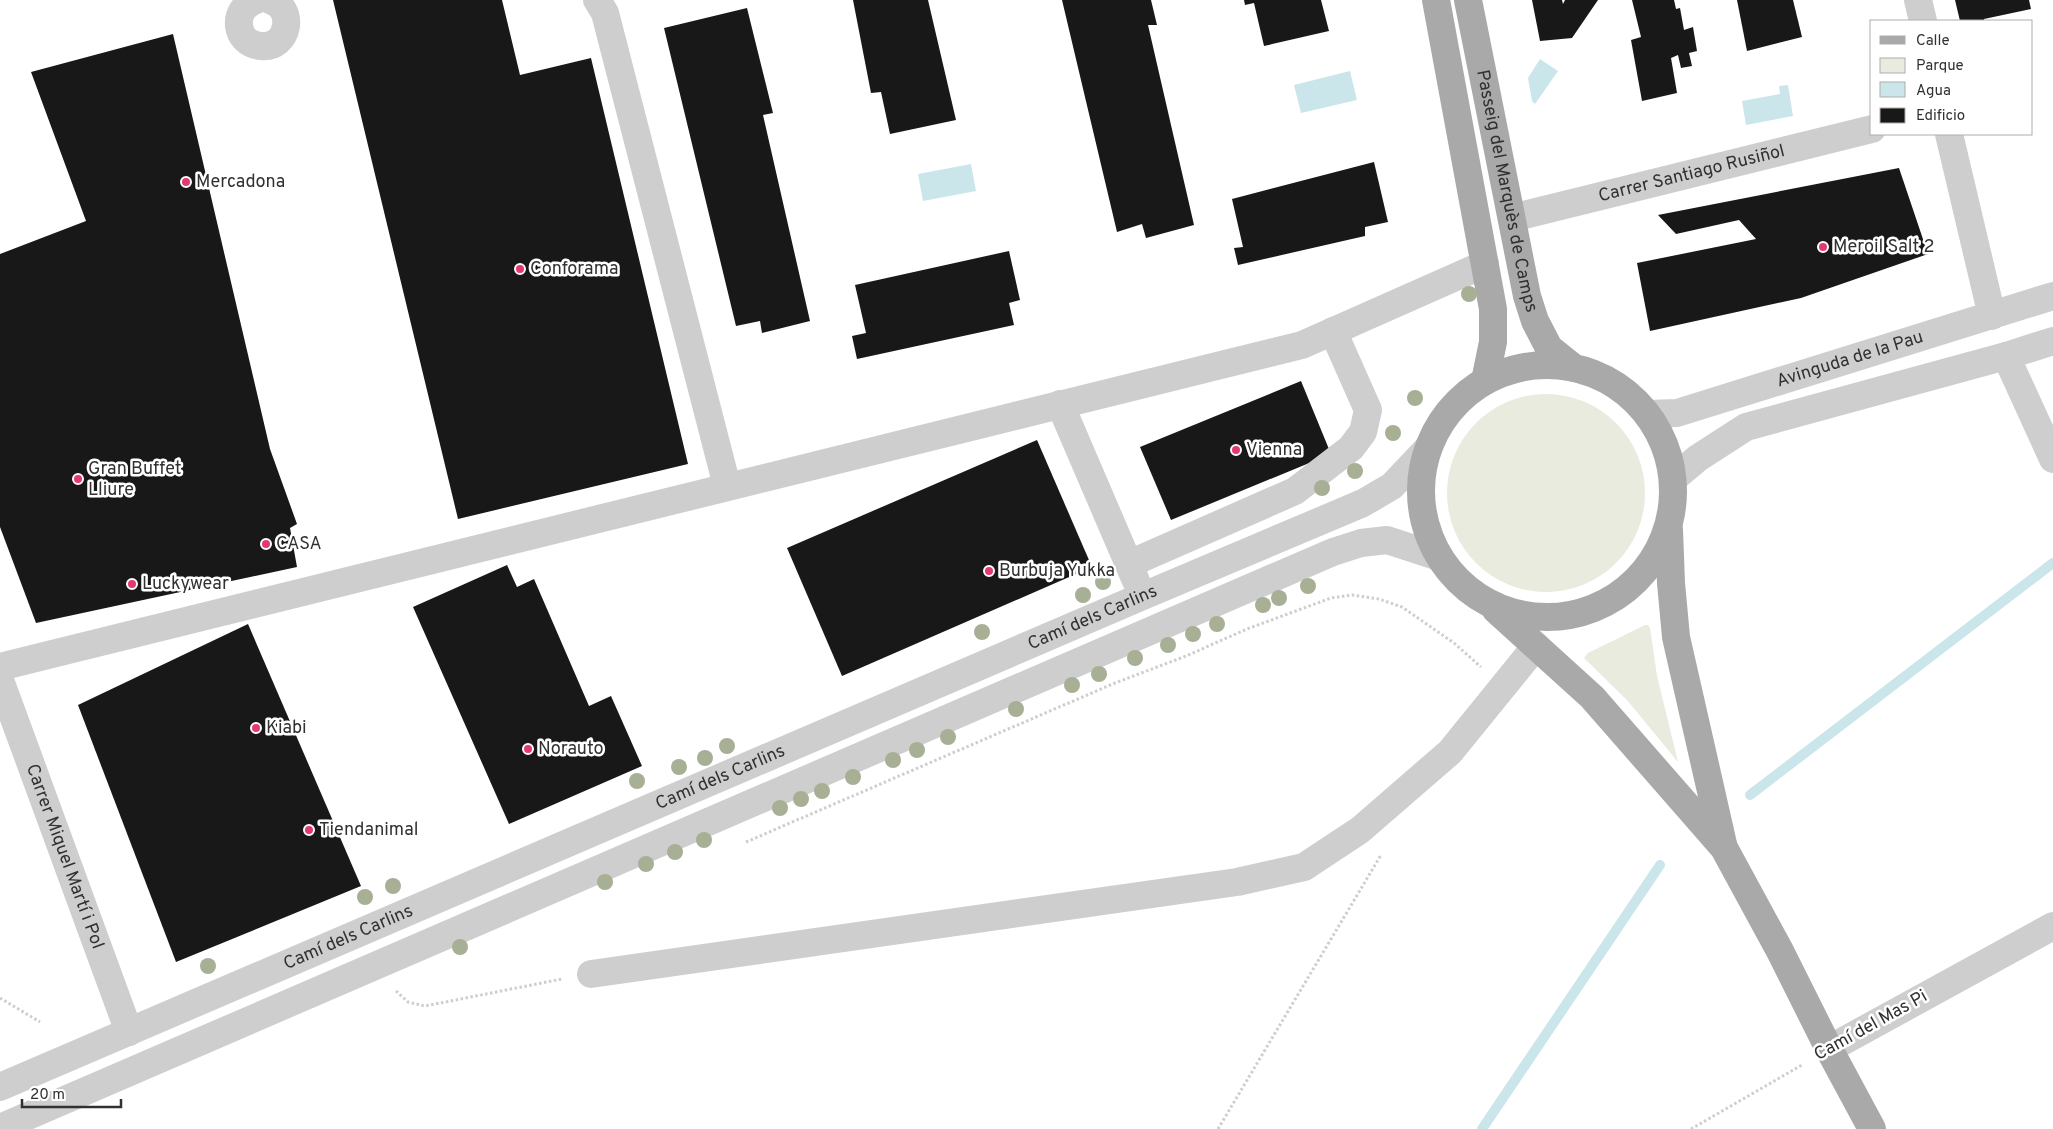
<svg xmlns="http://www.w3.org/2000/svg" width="2053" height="1129" viewBox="0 0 2053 1129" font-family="Overpass,sans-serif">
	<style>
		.green { fill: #e8ebdd }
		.water { fill: #cae6ea }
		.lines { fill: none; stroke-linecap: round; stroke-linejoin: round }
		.stream { stroke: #cae6ea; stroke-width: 10 }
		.building { fill: #181818 }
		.path { stroke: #cecece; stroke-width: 3; stroke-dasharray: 2.5 2.5; stroke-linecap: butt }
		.minor { stroke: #cecece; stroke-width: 28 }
		.major { stroke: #a9a9a9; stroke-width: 28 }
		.tree { fill: #a7af95 }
		.poi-dot { fill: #e2396e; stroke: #fff; stroke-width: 2 }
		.labels { text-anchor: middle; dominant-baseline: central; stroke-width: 5; stroke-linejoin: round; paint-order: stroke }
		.street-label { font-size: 18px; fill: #313131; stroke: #fff }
		.poi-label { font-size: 18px; fill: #313131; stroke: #fff; text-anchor: start }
	</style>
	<rect width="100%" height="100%" fill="#fff"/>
	<g class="green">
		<circle cx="1546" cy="493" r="99"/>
		<polygon points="1645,625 1648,625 1650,628 1657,676 1678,762 1627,700 1584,658 1588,653"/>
	</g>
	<g class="water">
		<polygon points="1540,59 1558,71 1535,104 1532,101 1528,78"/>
		<polygon points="1350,71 1357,100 1301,113 1294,85"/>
		<polygon points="1788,85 1793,116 1746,125 1742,101 1780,94 1779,86"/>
		<polygon points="971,164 976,191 923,201 918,174"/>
	</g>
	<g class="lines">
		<g class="stream">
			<polyline points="1750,795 2053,563"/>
			<polyline points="1482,1129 1660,865"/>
		</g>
	</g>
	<g class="building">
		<polygon points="333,0 502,0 520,75 591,58 688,464 458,519"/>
		<polygon points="853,0 928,0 956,120 890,134 881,92 871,93"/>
		<polygon points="1062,0 1151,0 1157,25 1148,25 1194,225 1146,238 1142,224 1117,232"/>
		<polygon points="1244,0 1321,0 1329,31 1264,46 1254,3 1245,5"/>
		<polygon points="1532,0 1562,0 1563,4 1565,0 1598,0 1572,38 1540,41"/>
		<polygon points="1632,0 1674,0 1676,9 1680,8 1684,30 1693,27 1697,51 1689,53 1692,66 1681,68 1678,55 1671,58 1677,93 1642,101 1631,40 1641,37"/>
		<polygon points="1737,0 1793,0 1802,37 1747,51"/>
		<polygon points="1955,0 2029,0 2031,9 1984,19 1984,21 1960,21"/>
		<polygon points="747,8 773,113 763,115 810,321 762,333 760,321 736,326 664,28"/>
		<polygon points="173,34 270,449 297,524 290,528 297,567 36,623 0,527 0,254 86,221 31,72"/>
		<polygon points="1374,162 1388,222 1365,227 1365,236 1238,265 1234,248 1243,247 1232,199"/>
		<polygon points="1899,168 1928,254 1801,298 1650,331 1637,263 1756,239 1739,220 1676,234 1658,215"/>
		<polygon points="1009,251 1020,300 1009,303 1014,325 857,359 852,336 866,333 855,285"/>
		<polygon points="1301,381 1331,454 1171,520 1140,447"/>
		<polygon points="1037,440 1092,567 842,676 787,548"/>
		<polygon points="507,565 517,587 534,579 589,706 611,696 642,766 509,824 413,607"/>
		<polygon points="248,624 361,886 176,962 78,705"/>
	</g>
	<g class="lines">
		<g class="path">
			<polyline points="746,842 1115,683 1186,656 1247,629 1331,598 1352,595 1379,599 1402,607 1454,643 1481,667"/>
			<polyline points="396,991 408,1002 425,1006 562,979"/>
			<polyline points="0,998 40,1022"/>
			<polyline points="1218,1129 1381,855"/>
			<polyline points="1691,1129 1802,1065"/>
		</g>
		<g class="minor">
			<path d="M 256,0 C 231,9 234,44 261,46 C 289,49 296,8 270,0"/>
			<polyline points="597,0 605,13 727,486"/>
			<polyline points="1918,0 1923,21"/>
			<polyline points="1949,134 1992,316"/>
			<path id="s1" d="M 1512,218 L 1872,129"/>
			<polyline points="2006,356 2053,459"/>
			<polyline points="1060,404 1136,581"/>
			<path id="s2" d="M 1647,414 L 1677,413 L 2053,296"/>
			<polyline points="1673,479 1698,458 1746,427 2006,356 2053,341"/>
			<polyline points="1129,564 1295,491 1351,448 1363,432 1368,410 1333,331"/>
			<polyline points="0,667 1302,345 1485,264"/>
			<path id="s3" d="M 0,680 L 129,1032"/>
			<polyline points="591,974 1237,882 1304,867 1360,830 1450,752 1536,646"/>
			<polyline points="1829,1049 2053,926"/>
			<path id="s4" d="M 0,1087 L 1143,596 L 1363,503 L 1392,486 L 1427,449"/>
			<polyline points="0,1128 1333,552 1361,543 1387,540 1439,557"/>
		</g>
		<g class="major">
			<polyline points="1436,0 1493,309 1493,342 1485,381"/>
			<path id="s5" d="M 1468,0 L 1527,296 L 1535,321 L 1549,348 L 1574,368"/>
			<circle cx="1547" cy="491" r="126"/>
			<polyline points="1669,530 1671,583 1676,637 1723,844"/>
			<polyline points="1496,610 1592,697 1724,848 1780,951 1829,1049 1872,1129"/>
		</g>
	</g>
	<g class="tree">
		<circle cx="1469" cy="294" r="8"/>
		<circle cx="1415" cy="398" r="8"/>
		<circle cx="1393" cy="433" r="8"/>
		<circle cx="1355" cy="471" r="8"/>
		<circle cx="1322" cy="488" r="8"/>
		<circle cx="1103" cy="582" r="8"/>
		<circle cx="1308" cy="586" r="8"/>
		<circle cx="1083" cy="595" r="8"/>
		<circle cx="1279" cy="598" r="8"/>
		<circle cx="1263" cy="605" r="8"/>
		<circle cx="1217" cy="624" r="8"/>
		<circle cx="982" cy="632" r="8"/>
		<circle cx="1193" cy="634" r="8"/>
		<circle cx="1168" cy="645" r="8"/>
		<circle cx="1135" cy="658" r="8"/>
		<circle cx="1099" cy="674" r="8"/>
		<circle cx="1072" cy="685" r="8"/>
		<circle cx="1016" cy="709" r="8"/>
		<circle cx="948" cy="737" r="8"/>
		<circle cx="727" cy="746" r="8"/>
		<circle cx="917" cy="750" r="8"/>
		<circle cx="705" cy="758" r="8"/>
		<circle cx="893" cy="760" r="8"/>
		<circle cx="679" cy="767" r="8"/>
		<circle cx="853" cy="777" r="8"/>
		<circle cx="637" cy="781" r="8"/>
		<circle cx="822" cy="791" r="8"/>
		<circle cx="801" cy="799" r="8"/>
		<circle cx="780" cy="808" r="8"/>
		<circle cx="704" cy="840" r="8"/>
		<circle cx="675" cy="852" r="8"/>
		<circle cx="646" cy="864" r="8"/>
		<circle cx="605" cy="882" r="8"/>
		<circle cx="393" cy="886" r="8"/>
		<circle cx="365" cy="897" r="8"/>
		<circle cx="460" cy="947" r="8"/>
		<circle cx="208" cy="966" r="8"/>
	</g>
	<g class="poi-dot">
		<circle cx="186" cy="182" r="5"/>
		<circle cx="1823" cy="247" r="5"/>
		<circle cx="520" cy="269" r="5"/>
		<circle cx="1236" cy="450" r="5"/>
		<circle cx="78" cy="479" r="5"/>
		<circle cx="266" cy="544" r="5"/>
		<circle cx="989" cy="571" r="5"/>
		<circle cx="132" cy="584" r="5"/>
		<circle cx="256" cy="728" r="5"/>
		<circle cx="528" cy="749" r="5"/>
		<circle cx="309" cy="830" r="5"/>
	</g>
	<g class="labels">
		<g class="street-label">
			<text stroke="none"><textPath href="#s1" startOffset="185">Carrer Santiago Rusiñol</textPath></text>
			<text stroke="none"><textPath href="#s5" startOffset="195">Passeig del Marquès de Camps</textPath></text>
			<text stroke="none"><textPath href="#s2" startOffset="211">Avinguda de la Pau</textPath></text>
			<text stroke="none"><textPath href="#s4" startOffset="1189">Camí dels Carlins</textPath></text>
			<text stroke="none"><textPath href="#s4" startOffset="784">Camí dels Carlins</textPath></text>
			<text stroke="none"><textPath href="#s3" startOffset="188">Carrer Miquel Martí i Pol</textPath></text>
			<text stroke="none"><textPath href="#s4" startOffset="379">Camí dels Carlins</textPath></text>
			<text transform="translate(1871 1026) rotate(-29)">Camí del Mas Pi</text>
		</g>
		<g class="poi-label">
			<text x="196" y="182">Mercadona</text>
			<text x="1833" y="247">Meroil Salt 2</text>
			<text x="530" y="269">Conforama</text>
			<text x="1246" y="450">Vienna</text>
			<text x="88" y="469">Gran Buffet<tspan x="88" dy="21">Lliure</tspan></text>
			<text x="276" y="544">CASA</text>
			<text x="999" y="571">Burbuja Yukka</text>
			<text x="142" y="584">Luckywear</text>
			<text x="266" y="728">Kiabi</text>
			<text x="538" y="749">Norauto</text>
			<text x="319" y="830">Tiendanimal</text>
		</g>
	</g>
	<rect x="1870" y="20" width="162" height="115" fill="#ffffff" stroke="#adadad"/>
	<rect x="1880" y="36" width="25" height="8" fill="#a9a9a9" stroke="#adadad"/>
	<text x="1916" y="45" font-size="15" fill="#313131">Calle</text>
	<rect x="1880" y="58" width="25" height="15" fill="#e8ebdd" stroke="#adadad"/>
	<text x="1916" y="70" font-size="15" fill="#313131">Parque</text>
	<rect x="1880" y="82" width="25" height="15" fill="#cae6ea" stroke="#adadad"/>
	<text x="1916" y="95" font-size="15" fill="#313131">Agua</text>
	<rect x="1880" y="108" width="25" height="15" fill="#181818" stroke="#adadad"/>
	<text x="1916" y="120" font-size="15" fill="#313131">Edificio</text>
	<path d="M22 1099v8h99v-8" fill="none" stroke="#313131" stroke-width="2.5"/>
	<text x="30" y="1099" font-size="15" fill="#313131" stroke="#ffffff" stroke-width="4" paint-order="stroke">20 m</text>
</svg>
